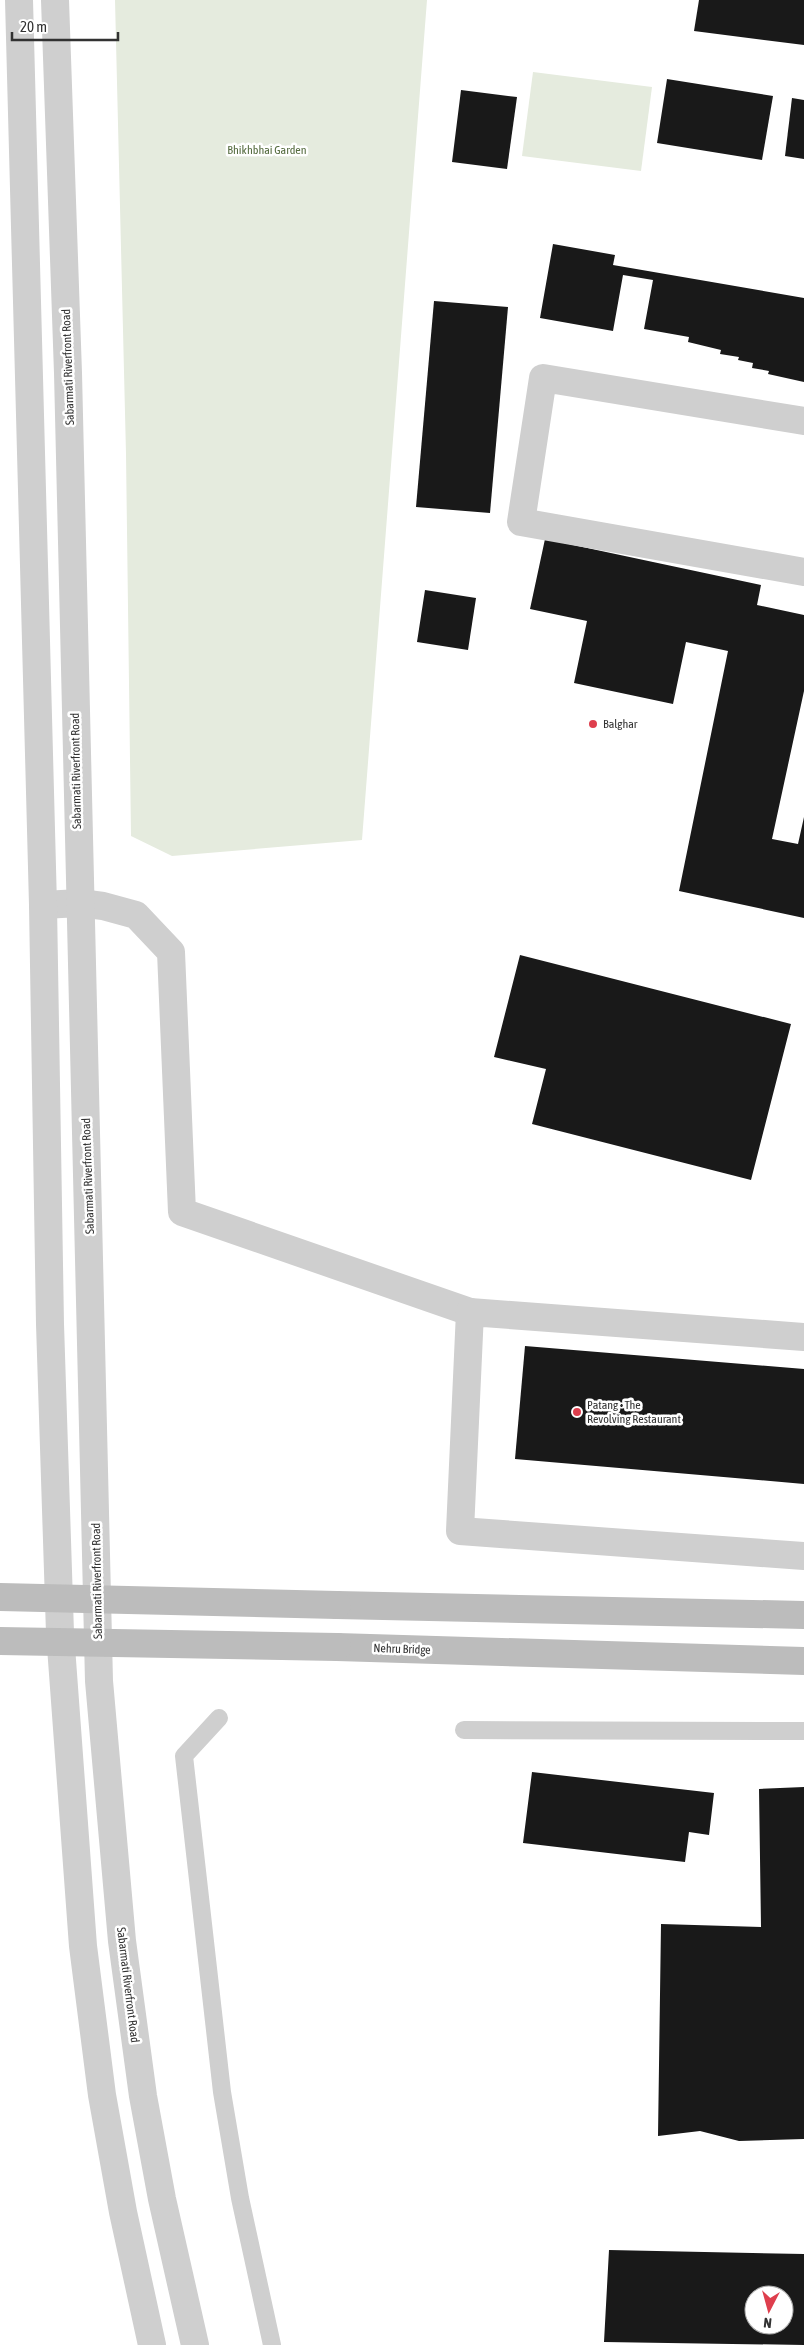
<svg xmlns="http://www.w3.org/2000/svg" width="804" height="2345" viewBox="0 0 804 2345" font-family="'Asap Condensed',sans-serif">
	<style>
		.green { fill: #e5ebde }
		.building { fill: #191919; fill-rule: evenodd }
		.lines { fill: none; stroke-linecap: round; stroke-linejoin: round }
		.service { stroke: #cfcfcf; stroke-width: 18 }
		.minor { stroke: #cfcfcf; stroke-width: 28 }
		.tertiary { stroke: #cfcfcf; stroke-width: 28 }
		.secondary { stroke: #bcbcbc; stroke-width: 28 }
		.secondary-bridge { stroke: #bcbcbc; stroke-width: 28 }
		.poi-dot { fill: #de3e4d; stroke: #fff; stroke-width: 2 }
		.labels { text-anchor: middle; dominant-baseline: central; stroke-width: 5; stroke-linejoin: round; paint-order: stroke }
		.park-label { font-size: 12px; fill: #566c40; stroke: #fff }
		.street-label { font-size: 12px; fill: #323232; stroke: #fff }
		.poi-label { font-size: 12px; fill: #323232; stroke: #fff; text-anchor: start }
	</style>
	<rect width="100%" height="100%" fill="#fff"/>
	<g class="green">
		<polygon points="115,0 427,0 362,840 172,856 131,836 126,454"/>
		<polygon points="533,72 652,87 641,171 522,156"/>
	</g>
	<g class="building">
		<polygon points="699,0 804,0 804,45 694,31"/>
		<polygon points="667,79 773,96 762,160 657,143"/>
		<polygon points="461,90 517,97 507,169 452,162"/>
		<polygon points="792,98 804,100 804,159 785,156"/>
		<polygon points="553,244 615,255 613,265 804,298 804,382 768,374 769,371 752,368 753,363 738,360 739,357 720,354 721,350 688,342 689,337 644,329 653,280 623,275 613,331 540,318"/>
		<polygon points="434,301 508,307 490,513 416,507"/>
		<polygon points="545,539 761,585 757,605 804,615 804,691 772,839 798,844 804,817 804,918 679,891 728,651 686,642 673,704 574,683 587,621 530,609"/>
		<polygon points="425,590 476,598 468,650 417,642"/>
		<polygon points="520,955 791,1024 751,1180 532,1124 546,1069 494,1057"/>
		<polygon points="525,1346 804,1369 804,1484 515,1459"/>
		<polygon points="532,1772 714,1793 709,1835 689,1832 685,1862 523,1843"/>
		<polygon points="804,1787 804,2139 739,2141 700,2131 658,2136 661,1924 761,1927 759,1789"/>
		<path d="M 609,2250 L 804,2254 L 804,2345 L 604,2342 ZM 754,2295 L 784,2295 L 784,2325 L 754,2325 Z"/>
	</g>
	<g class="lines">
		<g class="service">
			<polyline points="219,1718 184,1756 222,2092 240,2198 272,2345"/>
			<polyline points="464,1730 804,1731"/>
		</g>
		<g class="minor">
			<polyline points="804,421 543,378 521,522 804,572"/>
			<polyline points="43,905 80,903 103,906 136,915 171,952 182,1212 470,1312"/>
			<polyline points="804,1337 470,1312 460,1531 804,1556"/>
		</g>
		<g class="tertiary">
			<polyline points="19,0 43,905 50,1324 60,1633 83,1946 102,2095 123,2212 152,2345"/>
			<polyline points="55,0 68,373 99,1681 122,1941 143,2096 162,2199 195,2345"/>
		</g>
		<g class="secondary">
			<polyline points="337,1605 804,1615"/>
			<polyline points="337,1647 804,1661"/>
		</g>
		<g class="secondary-bridge">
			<polyline points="0,1597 337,1605"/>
			<polyline points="0,1641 337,1647"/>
		</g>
	</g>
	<g class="poi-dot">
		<circle cx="593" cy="724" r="5"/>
		<circle cx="577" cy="1412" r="5"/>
	</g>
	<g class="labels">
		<g class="park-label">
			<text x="267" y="150">Bhikhbhai Garden</text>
		</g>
		<g class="street-label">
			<text transform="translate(68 367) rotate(-92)">Sabarmati Riverfront Road</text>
			<text transform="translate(76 771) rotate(-91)">Sabarmati Riverfront Road</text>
			<text transform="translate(88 1176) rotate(-92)">Sabarmati Riverfront Road</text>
			<text transform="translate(97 1581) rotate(-91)">Sabarmati Riverfront Road</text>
			<text transform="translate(402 1649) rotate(2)">Nehru Bridge</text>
			<text transform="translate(128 1985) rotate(83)">Sabarmati Riverfront Road</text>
		</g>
		<g class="poi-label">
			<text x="603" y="724">Balghar</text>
			<text x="587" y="1405">Patang - The<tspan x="587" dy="14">Revolving Restaurant</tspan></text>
		</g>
	</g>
	<g transform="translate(769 2310) rotate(186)"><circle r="24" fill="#ffffff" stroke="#adadad"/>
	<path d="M0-4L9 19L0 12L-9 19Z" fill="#de3e4d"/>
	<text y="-8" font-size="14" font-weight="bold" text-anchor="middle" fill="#323232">N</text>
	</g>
	<path d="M12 32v8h106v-8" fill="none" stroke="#323232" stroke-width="2.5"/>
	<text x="20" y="32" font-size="15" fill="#323232" stroke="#ffffff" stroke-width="4" paint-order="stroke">20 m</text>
</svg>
